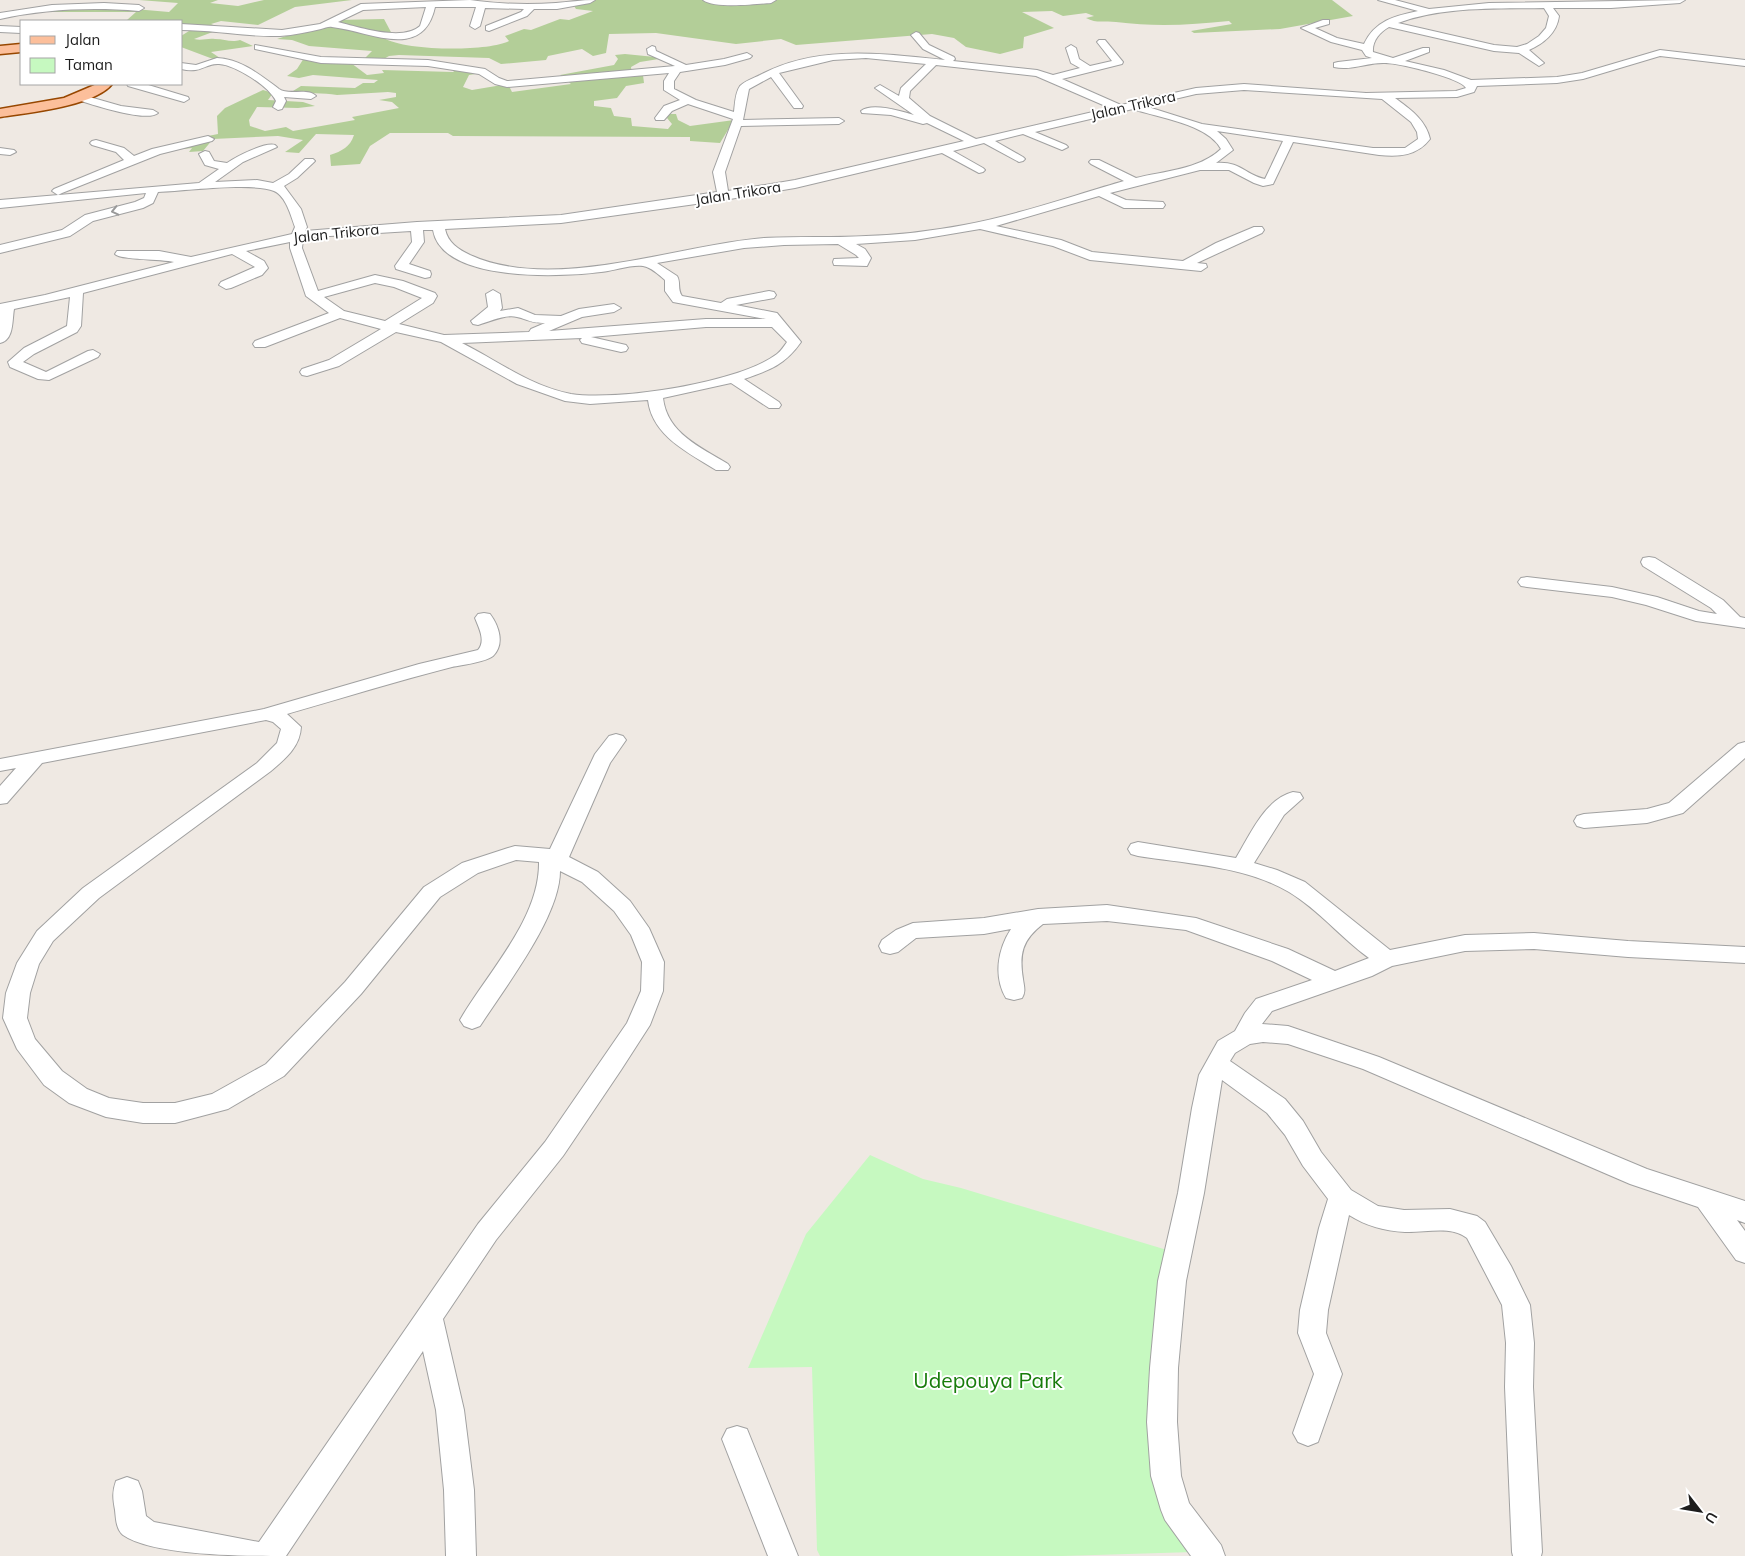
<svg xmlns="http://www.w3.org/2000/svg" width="1745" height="1556" viewBox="0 0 1745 1556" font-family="Mulish,sans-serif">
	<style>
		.forest { fill: #b3ce98 }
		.park { fill: #c6f9c0 }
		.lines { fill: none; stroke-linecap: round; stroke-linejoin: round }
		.minor-casing { stroke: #a1a1a1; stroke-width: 2 }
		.major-casing { stroke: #974700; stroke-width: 3 }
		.minor { fill: #fff; fill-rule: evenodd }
		.major { fill: #fcbf9b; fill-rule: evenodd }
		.oneway { stroke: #999 }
		.labels { text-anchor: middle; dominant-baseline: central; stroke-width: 4; stroke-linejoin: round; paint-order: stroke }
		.far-street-label { font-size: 15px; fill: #1d1d1d; stroke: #fff }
		.near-park-label { font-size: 21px; fill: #187c0b; stroke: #fff }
	</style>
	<rect width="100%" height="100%" fill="#efe9e3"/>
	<g class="forest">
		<path d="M 139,0 L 218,0 L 210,3 L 238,6 L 264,0 L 352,0 L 295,7 L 258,25 L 221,21 L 211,24 L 216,26 L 218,30 L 194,39 C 202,41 207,38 215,39 C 225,39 231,43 240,40 L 253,46 L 211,52 L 220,58 L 213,59 L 181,47 L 181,36 L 197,26 L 181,26 L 181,21 L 75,21 L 127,20 L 136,12 L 29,12 L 88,5 L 169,12 L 178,3 Z"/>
		<path d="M 585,0 L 1332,0 L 1353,16 L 1280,29 L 1194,33 L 1191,31 L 1232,24 L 1229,21 C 1191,25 1155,27 1116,22 C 1105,20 1097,24 1086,18 L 1094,16 L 1086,13 L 1063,16 L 1052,11 L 1022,12 L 1054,28 L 1024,37 L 1023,48 L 1000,54 L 966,47 L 954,38 L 932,34 L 796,45 L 781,39 L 736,44 L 656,33 L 609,34 L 606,53 L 593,56 L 582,49 L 548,56 L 546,60 L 501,64 L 489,58 L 399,55 L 389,56 L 382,60 L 365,58 L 372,51 L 309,46 L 292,40 L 277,39 L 335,20 L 384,19 L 392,34 L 384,38 C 404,51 488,52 509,41 L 505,36 L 524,29 L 531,30 L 560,19 L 569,20 L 593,11 L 576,9 L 574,6 L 576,3 Z"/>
		<path d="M 625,54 L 665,58 L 640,62 L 631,67 L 632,74 L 643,75 L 644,83 L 626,86 L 617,98 L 594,101 L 594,106 L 611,108 L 614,116 L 631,118 L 632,126 L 668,129 L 672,124 L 667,118 L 668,114 L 676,114 L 678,120 L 690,126 L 734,120 L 720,143 L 690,141 L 690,137 L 453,136 L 448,133 L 390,133 L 370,146 L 360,164 L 331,166 L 330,155 C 342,151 350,147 354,135 L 316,134 L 299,153 L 285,152 L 303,140 L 278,136 L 213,139 L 203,151 L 189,152 L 192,148 L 156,152 L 153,149 L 204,139 L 203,137 L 218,134 L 217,116 L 225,108 L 263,90 L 273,93 L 268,100 L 303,102 L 315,106 L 298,108 L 257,107 L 249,120 L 250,126 L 265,131 L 286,127 L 293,131 L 355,120 L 352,117 L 399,108 L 392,102 L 379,100 L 396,97 L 396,93 L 388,92 L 337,95 C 323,92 308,95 293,91 L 301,86 L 355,88 L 363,83 L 374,83 L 378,80 L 313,75 L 299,78 L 287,76 L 297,69 L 304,58 L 347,60 L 367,75 L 384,73 L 382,70 L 453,72 L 459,67 L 488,72 L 469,75 L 463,87 L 472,90 L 508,84 L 512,92 L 571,84 L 560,75 L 614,65 L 618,59 L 615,55 Z"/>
	</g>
	<polygon class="park" points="870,1155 923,1179 961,1188 1167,1250 1168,1429 1194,1552 1062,1556 820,1556 817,1550 812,1367 748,1368 806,1234"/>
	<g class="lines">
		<defs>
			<g id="minor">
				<path d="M 470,0 C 498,4 527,5 556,3 C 569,2 581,0 595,0 L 590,3 L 557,9 L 534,9 L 527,16 L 489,31 L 486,30 L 486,26 L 521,12 L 524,9 L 485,8 L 480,26 L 475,29 L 470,26 L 476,7 L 435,7 C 423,62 369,31 332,27 C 329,26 325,28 321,29 C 308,32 294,35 280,36 C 247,37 214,30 181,30 L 181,24 L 282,30 L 320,24 L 361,4 ZM 426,7 L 420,26 C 403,42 358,27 338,22 L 363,10 Z"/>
				<path d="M 703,0 L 776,0 L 771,3 C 756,4 715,9 703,0 Z"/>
				<path d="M 1378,0 L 1395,0 L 1429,9 L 1489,3 L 1685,0 L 1680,3 L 1611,8 L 1553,8 L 1559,16 C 1557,33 1543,44 1529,50 L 1544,63 L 1539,66 L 1519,53 L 1494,51 L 1389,27 C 1380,32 1372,41 1373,52 L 1393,58 L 1423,48 L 1429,48 L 1429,52 L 1405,61 L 1444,70 L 1471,80 L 1557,77 L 1582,73 L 1660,50 L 1745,60 L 1745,66 L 1660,56 L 1583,79 L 1557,83 L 1477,86 L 1474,92 L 1457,97 L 1395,98 C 1410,109 1426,120 1430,139 C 1417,156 1399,157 1379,155 L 1293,142 L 1273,184 L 1263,186 L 1254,183 L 1229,170 L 1200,170 L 1110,193 L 1126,200 L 1163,202 L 1165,205 L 1163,208 L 1124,208 L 1099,196 L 996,226 L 1061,240 L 1092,252 L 1183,261 L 1216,243 L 1254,227 L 1262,227 L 1264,230 L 1262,233 L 1199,262 L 1197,263 L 1206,264 L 1207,267 L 1201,271 L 1090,260 L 1053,246 L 980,229 L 915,240 L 856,244 L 865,249 L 871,258 L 867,266 L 834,265 L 833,262 L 834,259 L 859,258 L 856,255 L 838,244 L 784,245 L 744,248 L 657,263 L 677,276 C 681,282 677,289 682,296 L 721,303 L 727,299 L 769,291 L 774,292 L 776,295 L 774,298 L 736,305 L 777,313 L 801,342 C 785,365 770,370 744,379 L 779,402 L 781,405 L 779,408 L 769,408 L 731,383 L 663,398 C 667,433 700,447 728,464 L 730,467 L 728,470 L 716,470 C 689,453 652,436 648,400 L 590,404 L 565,401 L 517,384 L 441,342 L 396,332 L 339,366 L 307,376 L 302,375 L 300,372 L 302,369 L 329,360 L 381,329 L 340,318 L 265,347 L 255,347 L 253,344 L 255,341 L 329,313 L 306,296 L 290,248 L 290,242 L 246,251 L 264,261 L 268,268 L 262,275 L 231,288 L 226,289 L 219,285 L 221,282 L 255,267 L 232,254 L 83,293 L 81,326 L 77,332 L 34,354 L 23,362 L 46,372 L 88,351 L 93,350 L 100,354 L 98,357 L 49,380 L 38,379 L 10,367 L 8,362 L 24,348 L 67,326 L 70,297 L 14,309 C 12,321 14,340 0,343 L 0,304 L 45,295 L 174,262 C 163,259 120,260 115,254 L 117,251 L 159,251 L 191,257 L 292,234 L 295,227 C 291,216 286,196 274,191 C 253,182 184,191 158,192 L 153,203 L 143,208 L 93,221 L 70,236 L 0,253 L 0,245 L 62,230 L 85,215 L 135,202 L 144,198 L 146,193 L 0,208 L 0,200 L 199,183 L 219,169 L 205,165 L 199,154 L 205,151 L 209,152 L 214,161 L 227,163 C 236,157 264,142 275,145 L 277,147 L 243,162 L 215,182 L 257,180 L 273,183 L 289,174 L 305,159 L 313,159 L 315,161 L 313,163 L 297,178 L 284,186 L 301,209 L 307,227 L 305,231 L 417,222 L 561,215 L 717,192 L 713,172 L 733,119 L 688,104 L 672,111 L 664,120 L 656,120 L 655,118 L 664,106 L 680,100 L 664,90 L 664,81 L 669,73 L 507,87 L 495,84 L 479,74 L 428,66 L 321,63 L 255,49 L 255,45 L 321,57 L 428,60 L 485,69 L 499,78 L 507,81 L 675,66 L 648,54 L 647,49 L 652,46 L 655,47 L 656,51 L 686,65 L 724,59 L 747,53 L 752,56 L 750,58 L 725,65 L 680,72 L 674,81 L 674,89 L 696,100 L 734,112 C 735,104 735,93 740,86 C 745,81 754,78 760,75 C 818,44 883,54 945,60 L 923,49 L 911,35 L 916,32 L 919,33 L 929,45 L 954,57 L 955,59 L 953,61 L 1037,70 L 1053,75 L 1080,68 L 1071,63 L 1066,48 L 1071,45 L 1076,48 L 1079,59 L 1090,66 L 1112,61 L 1097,42 L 1099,40 L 1105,40 L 1123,62 L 1122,64 L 1062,79 L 1121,105 L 1196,88 L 1244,84 L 1366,93 L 1456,91 L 1466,88 C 1461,78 1399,63 1385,63 C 1369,62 1351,71 1334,67 L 1334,63 L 1338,62 L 1372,58 L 1366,56 L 1362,50 L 1331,42 L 1301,28 L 1323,20 L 1329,20 L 1329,24 L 1315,28 L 1337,38 L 1364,44 C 1375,21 1394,16 1418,11 ZM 1544,8 L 1549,16 L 1546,28 L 1539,36 L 1527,44 L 1517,47 L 1494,45 L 1398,23 C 1443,6 1496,9 1544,8 ZM 866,58 L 926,64 L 901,88 L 899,96 L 880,85 L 875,88 L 914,115 C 902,111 871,102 861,111 L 862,113 L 891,115 L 923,124 L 927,123 L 964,141 L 795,180 L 728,191 L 725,172 L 741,126 L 839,124 L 844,121 L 839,118 L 743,120 L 749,89 L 771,77 L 794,108 L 802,108 L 803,106 L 779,73 L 833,60 ZM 936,65 L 1036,76 L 1110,108 L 976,139 L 930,116 L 909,98 L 910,91 ZM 1244,90 L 1382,99 L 1411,122 L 1417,132 L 1418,139 L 1405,148 L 1373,148 L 1202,124 L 1145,106 L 1196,94 ZM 1133,109 C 1159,118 1208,124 1221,149 C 1199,170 1163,171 1136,178 L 1099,160 L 1091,160 L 1089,162 L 1091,164 L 1124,181 C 1071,196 1019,215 964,225 C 932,231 899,235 866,236 C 832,238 798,236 764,238 C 676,245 554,293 470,255 C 458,249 448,243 445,229 L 561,223 L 724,200 L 795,188 L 942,153 L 979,173 L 983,172 L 985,170 L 983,168 L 953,151 L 984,143 L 1019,162 L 1023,161 L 1025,159 L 1023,157 L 995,141 L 1023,134 L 1062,150 L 1068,147 L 1066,145 L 1035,132 ZM 1217,131 L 1283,141 L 1265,179 C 1245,175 1241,161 1216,163 L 1233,150 L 1226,139 ZM 423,230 L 433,230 C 442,283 562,277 601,272 C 612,271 633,264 643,266 C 651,267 659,275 665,280 L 665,291 L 673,302 L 766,319 L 706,319 L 549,331 L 582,317 L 614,312 L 621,308 L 614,304 L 579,309 L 561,316 L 535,315 L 518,308 L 500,311 L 502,308 L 500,294 L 493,290 L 486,294 L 488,307 L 471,321 L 473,324 L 478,325 C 489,322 505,314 517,317 C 530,320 530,323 545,323 L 531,329 L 529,332 L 444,335 L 399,324 L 433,303 L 437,296 L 435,293 L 403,281 L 375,275 L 318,291 L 302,248 L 303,239 L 314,237 L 411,231 L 412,242 L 395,266 L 396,269 L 425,278 L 430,277 L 431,274 L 430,271 L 409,264 L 424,242 ZM 375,283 L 394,287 L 422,298 L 385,321 L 344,311 L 324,297 ZM 706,327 L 772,327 L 787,342 C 784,346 781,351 777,354 C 739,383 618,401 571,394 C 532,387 496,360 462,343 L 582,338 L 580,340 L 582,343 L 621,352 L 626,351 L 628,348 L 626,345 L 591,337 Z"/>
				<path d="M 104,3 L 139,5 L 144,8 L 139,11 C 92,7 46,9 0,19 L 0,13 L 52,5 Z"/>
				<polygon points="0,26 21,27 21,33 0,32"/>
				<path d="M 217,58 C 241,59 260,75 279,89 C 289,96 307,87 316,96 L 311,99 L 284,97 L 286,101 L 282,109 L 278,110 L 273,107 L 276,101 C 269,86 235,65 219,64 C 205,63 202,74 181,69 L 181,63 L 196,65 Z"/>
				<polygon points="127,84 145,84 188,97 189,99 184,102 128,86"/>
				<path d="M 79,94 L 121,106 L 153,110 L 158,113 C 147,123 90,104 75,99 L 74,97 Z"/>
				<polygon points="208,136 214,139 212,141 160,154 62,193 58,195 52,191 54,189 124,160 116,152 92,145 90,143 92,141 96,140 124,148 134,156 152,149"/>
				<polygon points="0,148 14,150 16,152 10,155 0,154"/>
				<polygon points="1649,557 1655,558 1723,600 1740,617 1745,618 1745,628 1696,621 1646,605 1612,597 1527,587 1521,586 1518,582 1521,578 1527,577 1612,587 1657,597 1699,611 1717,614 1711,608 1643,566 1641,562 1643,558"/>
				<path d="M 484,613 L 490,614 C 499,626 505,644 493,656 C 486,662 462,665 452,667 C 397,681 342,698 287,714 L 301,727 C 300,747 285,759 271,771 L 99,898 L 53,941 L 39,964 L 30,993 L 27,1018 L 35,1039 L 62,1071 L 87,1089 L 109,1098 L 143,1103 L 175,1103 L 212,1094 L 266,1064 L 345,982 L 424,887 L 462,863 L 508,848 L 515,846 L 550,849 L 595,754 L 609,736 L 616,734 L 623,736 L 626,740 L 610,763 L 569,857 L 598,872 L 630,901 L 649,928 L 664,962 L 663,991 L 650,1025 L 621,1070 L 563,1156 L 496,1240 L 443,1319 L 464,1410 L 474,1490 L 476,1556 L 446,1556 L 444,1490 L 436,1410 L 423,1351 L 286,1556 C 244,1556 153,1556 123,1535 C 116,1529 116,1519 115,1510 C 113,1499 112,1492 116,1481 L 127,1477 L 138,1481 L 142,1491 L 146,1516 L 154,1522 L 259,1542 L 478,1224 L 545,1142 L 627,1023 L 641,991 L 642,962 L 631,935 L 614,911 L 582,882 L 560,871 C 560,917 505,987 480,1026 L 472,1029 L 464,1026 L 460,1020 C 487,973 540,919 539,862 L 516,860 L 478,873 L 440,897 L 361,994 L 284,1076 L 228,1109 L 175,1123 L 143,1123 L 106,1117 L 69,1103 L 44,1085 L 17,1049 L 3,1018 L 6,993 L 17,963 L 37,931 L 83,888 L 257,763 L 277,743 L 281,729 L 273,722 L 266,720 L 42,763 L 7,803 L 0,804 L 0,786 L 16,768 L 0,771 L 0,759 L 264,709 L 419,664 L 478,650 C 486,641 479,628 475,618 L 478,614 Z"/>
				<polygon points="1745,742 1745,758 1683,813 1647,823 1584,828 1577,826 1574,821 1577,816 1584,814 1647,809 1669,803 1738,744"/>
				<path d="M 1293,792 L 1300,793 L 1303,798 L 1284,815 L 1254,863 L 1277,870 L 1305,882 L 1390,950 L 1465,935 L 1534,933 L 1628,941 L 1745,947 L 1745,963 L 1628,957 L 1534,949 L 1465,951 L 1392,966 L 1372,976 L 1272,1011 L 1262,1024 L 1288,1026 L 1379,1057 L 1647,1169 L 1745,1201 L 1745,1223 L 1737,1220 L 1745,1231 L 1745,1263 L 1736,1260 L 1698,1207 L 1630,1184 L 1363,1069 L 1288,1044 L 1263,1042 L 1250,1044 L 1235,1053 L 1230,1061 L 1285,1099 L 1303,1121 L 1321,1152 L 1351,1190 L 1378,1206 L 1404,1210 L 1450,1209 L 1477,1216 L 1485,1222 L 1511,1266 L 1530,1305 L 1534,1343 L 1533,1387 L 1542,1552 L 1541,1556 L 1513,1556 L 1512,1552 L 1505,1387 L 1506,1343 L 1502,1305 L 1467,1238 C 1450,1225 1425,1233 1405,1232 C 1385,1231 1366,1226 1349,1215 L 1328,1310 L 1326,1333 L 1342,1374 L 1318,1442 L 1308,1446 L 1298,1442 L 1293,1433 L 1314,1374 L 1298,1333 L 1300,1310 L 1319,1228 L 1328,1199 L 1303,1166 L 1285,1135 L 1267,1113 L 1222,1080 L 1204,1193 L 1186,1281 L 1178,1368 L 1177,1422 L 1181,1476 L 1189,1503 L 1221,1545 L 1225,1556 L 1191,1556 L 1165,1520 L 1161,1510 L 1151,1476 L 1147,1422 L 1150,1368 L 1158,1281 L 1178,1193 L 1192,1108 L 1199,1075 L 1218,1041 L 1235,1031 L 1245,1013 L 1256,999 L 1312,980 L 1272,961 L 1186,930 L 1107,921 L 1043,924 C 1022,940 1019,954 1023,979 C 1024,987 1026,991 1022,998 L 1014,1000 L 1006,998 C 993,976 998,949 1011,929 L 984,934 L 916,938 L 898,952 L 890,954 L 882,952 L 879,946 L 882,940 L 896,930 L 913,923 L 984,918 L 1038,909 L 1107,905 L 1196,918 L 1288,949 L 1335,971 L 1369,958 C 1341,938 1319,910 1289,892 C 1245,866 1188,864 1138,856 L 1131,854 L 1128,849 L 1131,844 L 1138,842 L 1236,858 C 1250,835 1265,799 1293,792 Z"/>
				<polygon points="737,1426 747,1429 798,1556 768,1556 722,1439 727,1429"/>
			</g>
			<g id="major">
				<polygon points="21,44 21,52 0,54 0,46"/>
				<path d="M 97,84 L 112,84 C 95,106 27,113 0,117 L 0,109 L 64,98 Z"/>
			</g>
		</defs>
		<use href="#minor" class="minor-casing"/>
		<use href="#major" class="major-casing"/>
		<use href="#minor" class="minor"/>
		<use href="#major" class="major"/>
	</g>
	<defs><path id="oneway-chevron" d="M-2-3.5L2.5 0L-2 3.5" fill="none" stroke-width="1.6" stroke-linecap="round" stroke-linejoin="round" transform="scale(1.25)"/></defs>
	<use class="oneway" href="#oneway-chevron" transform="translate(115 211) rotate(167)"/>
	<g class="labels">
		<g class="far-street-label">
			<text transform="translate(1133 105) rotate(-13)">Jalan Trikora</text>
			<text transform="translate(738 193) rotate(-9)">Jalan Trikora</text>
			<text transform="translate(336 233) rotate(-6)">Jalan Trikora</text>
		</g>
		<g class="near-park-label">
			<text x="988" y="1380">Udepouya Park</text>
		</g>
	</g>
	<rect x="20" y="20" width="162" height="65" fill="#ffffff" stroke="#a5a5a5"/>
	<rect x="30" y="36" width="25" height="8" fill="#fcbf9b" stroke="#a5a5a5"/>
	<text x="65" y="45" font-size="15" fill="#1d1d1d">Jalan</text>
	<rect x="30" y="58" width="25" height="15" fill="#c6f9c0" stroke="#a5a5a5"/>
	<text x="65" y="70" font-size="15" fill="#1d1d1d">Taman</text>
	<g transform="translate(1700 1511) rotate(121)" stroke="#ffffff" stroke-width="4" paint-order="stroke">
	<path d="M0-4L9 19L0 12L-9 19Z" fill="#1d1d1d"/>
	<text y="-8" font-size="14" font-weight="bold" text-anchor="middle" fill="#1d1d1d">U</text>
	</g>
</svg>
